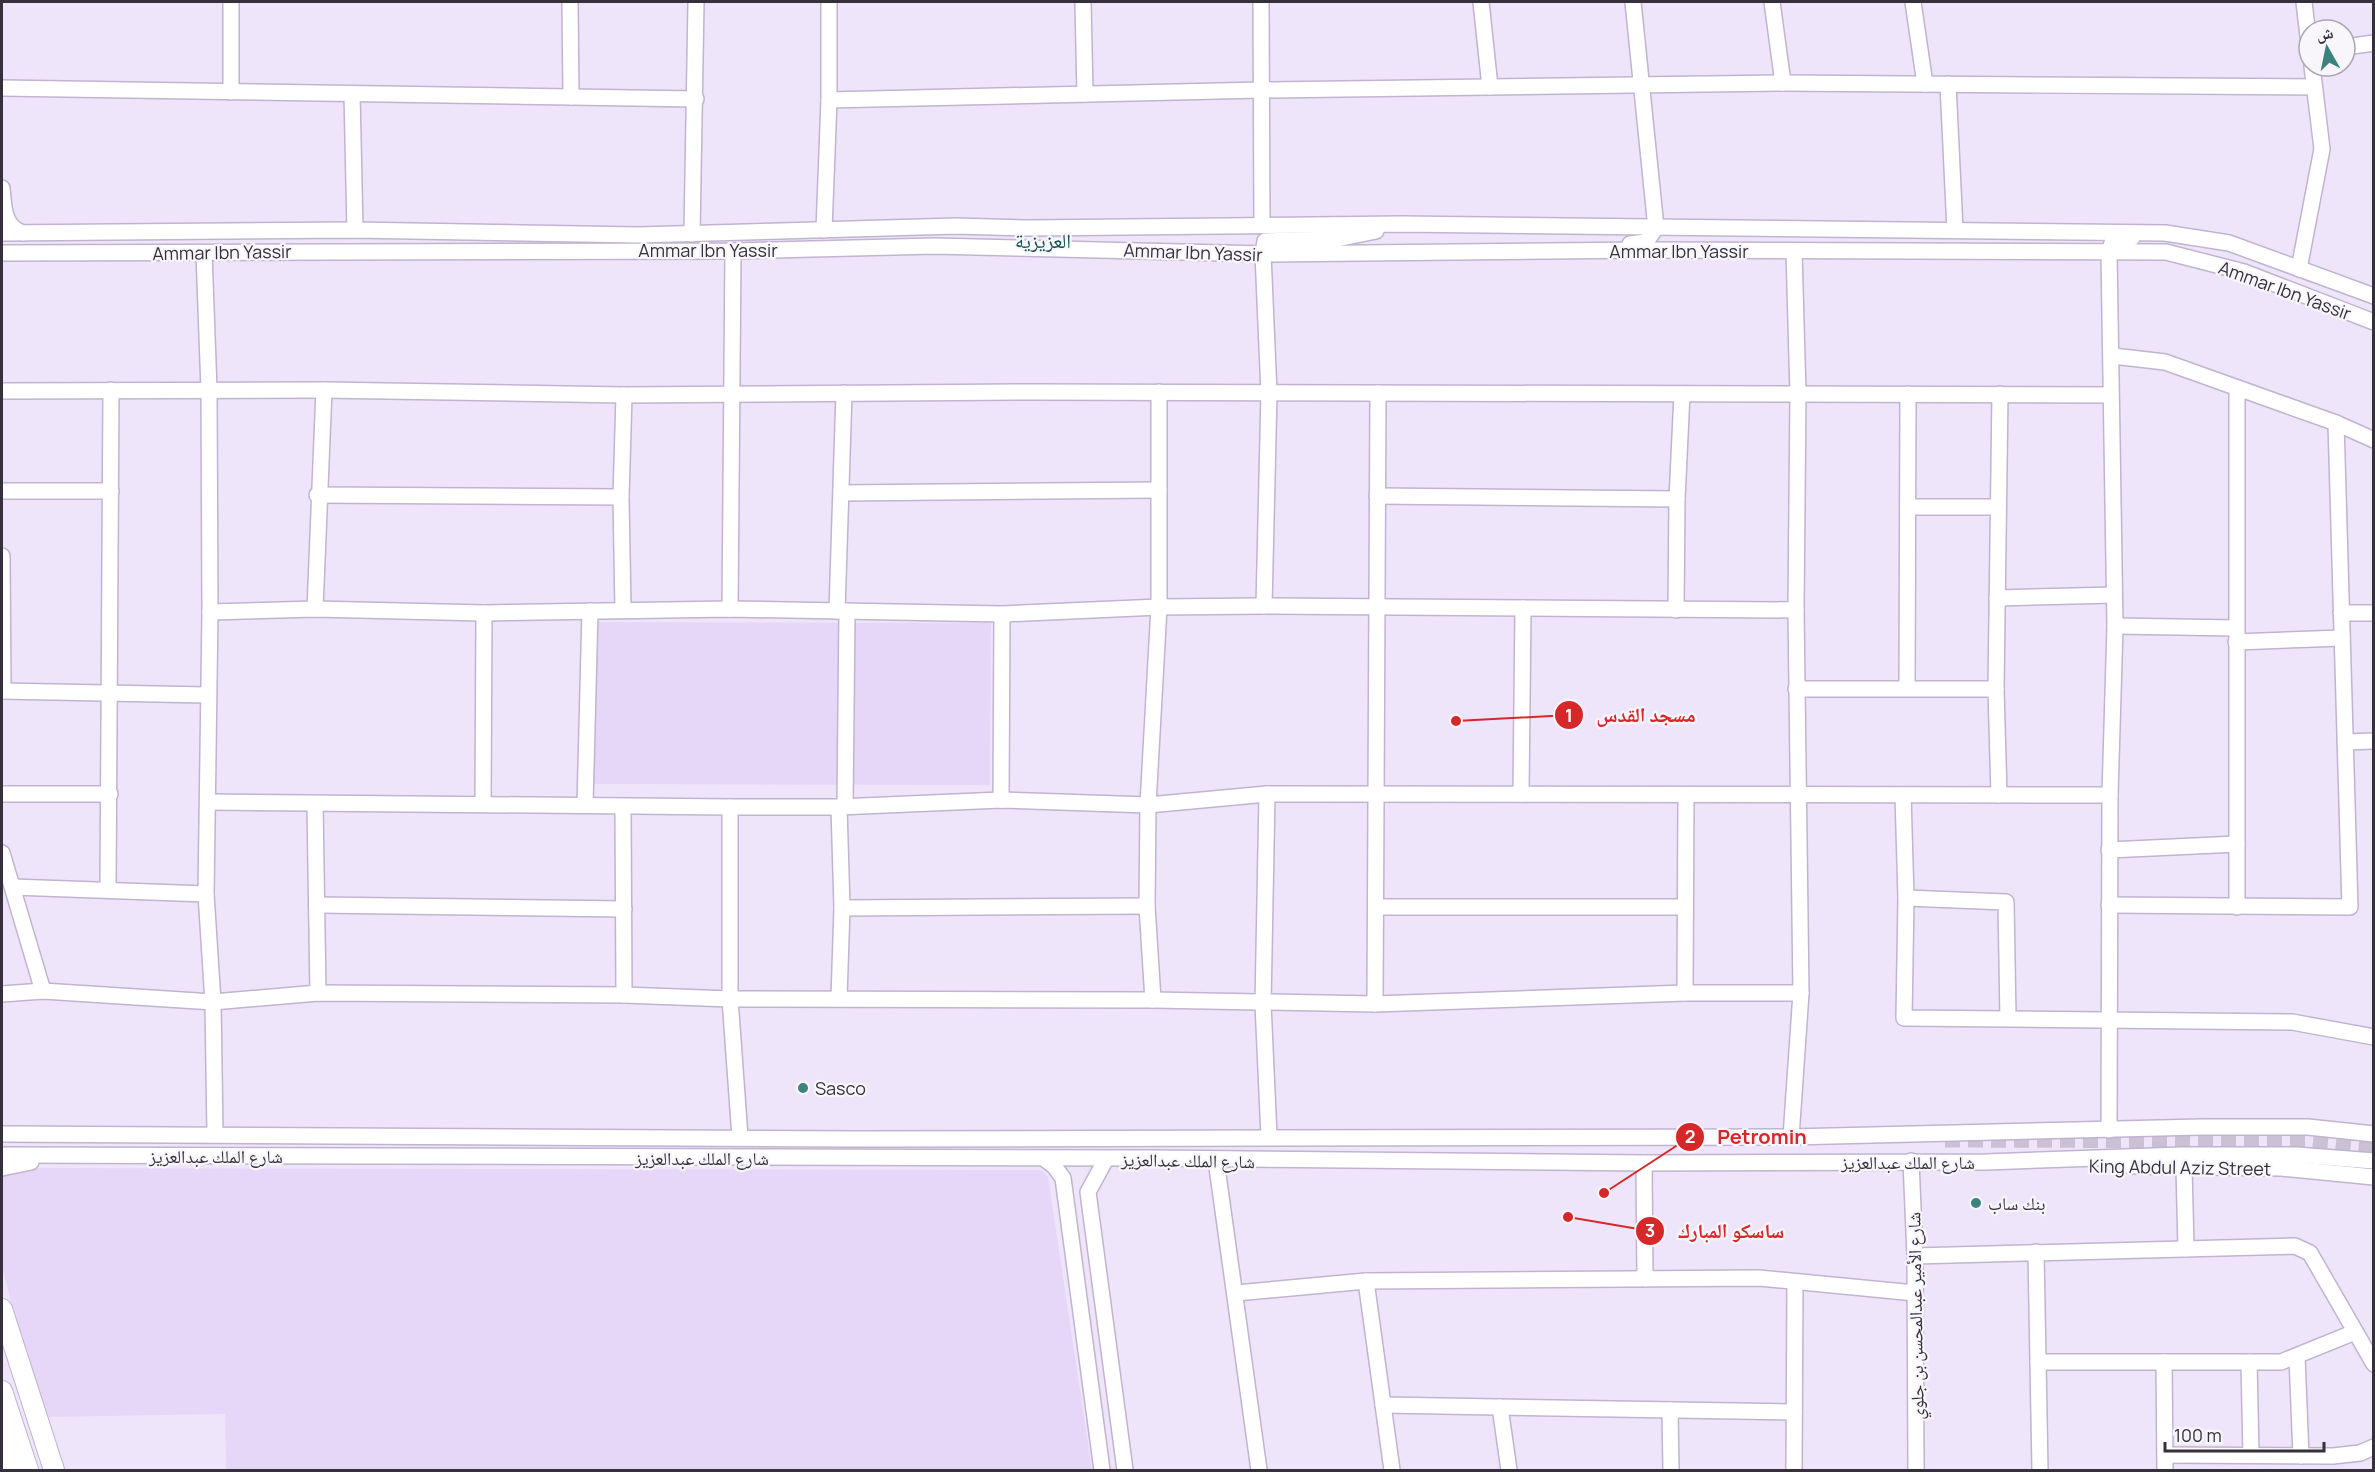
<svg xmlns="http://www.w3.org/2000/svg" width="2375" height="1472" viewBox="0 0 2375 1472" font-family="Manrope,'Noto Naskh Arabic',sans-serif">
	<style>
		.built { fill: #e6d7f9 }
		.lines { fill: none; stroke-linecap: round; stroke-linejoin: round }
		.minor-tunnel { stroke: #cac1d5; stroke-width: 15; stroke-dasharray: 15 8; stroke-linecap: butt }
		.minor-casing { stroke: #c0b4cf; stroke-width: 18 }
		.major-casing { stroke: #c0b4cf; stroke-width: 22 }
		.minor { stroke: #fff; stroke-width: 15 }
		.major { stroke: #fff; stroke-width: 20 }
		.poi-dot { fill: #3a827e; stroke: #f8f6fb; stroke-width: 2 }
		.labels { text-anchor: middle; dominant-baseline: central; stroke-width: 4.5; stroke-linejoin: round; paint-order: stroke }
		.street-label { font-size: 18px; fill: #35303b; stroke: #f8f6fb }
		.poi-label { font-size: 18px; fill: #35303b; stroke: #f8f6fb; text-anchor: start }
		.neighbourhood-label { font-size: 20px; fill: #15514f; stroke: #f8f6fb }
		.leader { fill: none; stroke: #d62828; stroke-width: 2 }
		.callout-dot { fill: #d62828; stroke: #f8f6fb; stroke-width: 2 }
		.mark-label { font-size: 18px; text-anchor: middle; font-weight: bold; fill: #fff }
		.callout-label { font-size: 20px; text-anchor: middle; font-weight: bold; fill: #d62828; stroke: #f8f6fb; stroke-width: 4.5; stroke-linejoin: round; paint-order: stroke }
	</style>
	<rect width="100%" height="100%" fill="#efe5fb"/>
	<g class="built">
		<polygon points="593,622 991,623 990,785 593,784"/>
		<polygon points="22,1168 1041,1170 1048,1177 1092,1470 226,1470 225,1414 48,1417 22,1343 2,1267 2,1173"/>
	</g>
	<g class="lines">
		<polyline class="minor-tunnel" points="1945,1140 2308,1141 2374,1148"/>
		<defs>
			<g id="minor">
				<polyline points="231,2 231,92"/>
				<polyline points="570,2 571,97"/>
				<polyline points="1083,2 1085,94"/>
				<polyline points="1261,2 1262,225"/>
				<polyline points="1481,2 1490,87"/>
				<polyline points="1772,2 1783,83"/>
				<polyline points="1913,2 1925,84"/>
				<polyline points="2304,2 2309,45"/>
				<polyline points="2345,47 2374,43"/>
				<polyline points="1948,84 1955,230"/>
				<polyline points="2,88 696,99"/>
				<polyline points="352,94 355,230"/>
				<polyline points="829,100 1261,90 1783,83 2314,87"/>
				<path d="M 2,188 C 4,207 3,226 23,233"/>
				<polyline points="824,230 829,100 829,2"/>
				<polyline points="2,233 355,230 638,235 956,226 1029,228 1401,224 2165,233 2229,243 2374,296"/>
				<polyline points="692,234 696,2"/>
				<polyline points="1630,244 1646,242 1656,228 1633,2"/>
				<polyline points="2,253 733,251 934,246 1263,254 1645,250 2166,252 2244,272 2374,322"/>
				<polyline points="204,253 209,390 210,612 206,894 213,1002 215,1134"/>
				<polyline points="2299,269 2322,149 2312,66"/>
				<polyline points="2113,356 2165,362 2336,423 2374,440"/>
				<polyline points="2237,388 2237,907"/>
				<polyline points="2,391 324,390 624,395 1031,392 2110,395"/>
				<polyline points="2,491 111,491"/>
				<polyline points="842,493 1159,490"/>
				<polyline points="317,495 621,497"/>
				<polyline points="1377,496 1677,499"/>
				<polyline points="1908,507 1998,507"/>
				<polyline points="2,556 3,691"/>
				<polyline points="1997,598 2114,595"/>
				<polyline points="1264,606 1269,393 1263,254 1265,241 1337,239 1376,231"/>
				<polyline points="315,609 324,390"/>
				<polyline points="623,609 621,497 624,395"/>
				<polyline points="730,609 733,251"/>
				<polyline points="1676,610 1677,499 1682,394"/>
				<polyline points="837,611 844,393"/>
				<polyline points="210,612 315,609 484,613 730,609 1002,614 1159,607 1264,606 1796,610"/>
				<polyline points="2341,613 2374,613"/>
				<polyline points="2115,626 2236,628"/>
				<polyline points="2236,642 2342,638"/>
				<polyline points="1907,688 1908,394"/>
				<polyline points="1796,689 1996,689"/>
				<polyline points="2,691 207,695"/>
				<polyline points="2345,742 2374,741"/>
				<polyline points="2,794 110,794"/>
				<polyline points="1267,794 1263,1004 1269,1136"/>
				<polyline points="1521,794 1523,608"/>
				<polyline points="1903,795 1906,898 1904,1018 2292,1022 2374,1037"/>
				<polyline points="1999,795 1996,689 2000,394"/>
				<polyline points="1001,800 1002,614"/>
				<polyline points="208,802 730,807 839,807 1001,800 1148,805 1267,794 2110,795"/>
				<polyline points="483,803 484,613"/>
				<polyline points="315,805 318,993"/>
				<polyline points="585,805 590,611"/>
				<polyline points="623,807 624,995"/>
				<polyline points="730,807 730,999 740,1137"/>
				<polyline points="839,807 842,908 839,998"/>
				<polyline points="845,807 847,611"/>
				<polyline points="2109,850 2237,844"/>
				<polyline points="2,853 43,991"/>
				<polyline points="13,887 206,894"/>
				<polyline points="108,889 111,390"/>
				<polyline points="1906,898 2006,902 2008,1018"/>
				<polyline points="317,905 624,909"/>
				<polyline points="2109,905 2350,907 2336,423"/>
				<polyline points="1376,907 1685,907"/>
				<polyline points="842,908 1147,906"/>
				<polyline points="1685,993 1686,795"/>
				<polyline points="2,994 43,991 213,1002 318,993 624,995 730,999 1153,1000 1375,1004 1685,993 1801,993"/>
				<polyline points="1153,1000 1147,906 1148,805 1159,607 1159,392"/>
				<polyline points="1375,1004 1378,393"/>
				<polyline points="2109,1130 2110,795 2115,626 2109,253 2112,243 2119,238 2132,238"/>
				<polyline points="2,1134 855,1139 1791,1137 2201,1127 2308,1127 2374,1134"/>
				<polyline points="1791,1137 1801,993 1796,610 1798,394 1794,252"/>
				<polyline points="2,1155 1153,1158 1644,1163 1986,1162 2182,1155 2297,1155 2374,1161"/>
				<polyline points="1106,1159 1088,1192 1125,1470"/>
				<polyline points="1046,1160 1054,1166 1063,1178 1102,1470"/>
				<polyline points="1216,1160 1259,1470"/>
				<polyline points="1911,1161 1915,1256 1916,1470"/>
				<polyline points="1644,1163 1645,1279"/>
				<polyline points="2130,1166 2281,1168 2374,1177"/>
				<polyline points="2184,1167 2186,1249"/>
				<polyline points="2,1168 31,1162"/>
				<polyline points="2036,1252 2040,1470"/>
				<polyline points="1915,1256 2295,1246 2310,1253 2374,1364"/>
				<polyline points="1366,1281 1392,1470"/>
				<polyline points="1236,1293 1366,1281 1759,1278 1915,1293"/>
				<polyline points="2297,1357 2301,1456"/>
				<polyline points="2038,1362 2281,1362 2355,1332"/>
				<polyline points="2164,1362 2165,1470"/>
				<polyline points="2249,1362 2251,1455"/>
				<polyline points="1383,1405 1794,1412"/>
				<polyline points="1500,1407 1509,1470"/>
				<polyline points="1670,1410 1671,1470"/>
				<polyline points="2165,1455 2333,1456 2360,1453 2374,1447"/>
				<polyline points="1794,1470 1795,1282"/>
			</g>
			<g id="major">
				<polyline points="2,1309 54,1470"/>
				<polyline points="2,1391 28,1470"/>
				<polyline points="2,1436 13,1470"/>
			</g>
		</defs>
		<use href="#minor" class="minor-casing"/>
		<use href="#major" class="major-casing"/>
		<use href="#minor" class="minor"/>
		<use href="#major" class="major"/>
	</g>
	<g class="poi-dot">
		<circle cx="803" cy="1088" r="6"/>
		<circle cx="1976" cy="1203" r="6"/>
	</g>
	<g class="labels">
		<g class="street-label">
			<text x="708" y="250">Ammar Ibn Yassir</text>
			<text x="1679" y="251">Ammar Ibn Yassir</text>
			<text transform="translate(222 252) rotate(-1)">Ammar Ibn Yassir</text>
			<text transform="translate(1193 252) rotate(2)">Ammar Ibn Yassir</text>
			<text transform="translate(2285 290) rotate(20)">Ammar Ibn Yassir</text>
			<text x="216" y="1156">شارع الملك عبدالعزيز</text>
			<text x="702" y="1158">شارع الملك عبدالعزيز</text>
			<text transform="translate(1188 1160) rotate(1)">شارع الملك عبدالعزيز</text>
			<text x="1908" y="1162">شارع الملك عبدالعزيز</text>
			<text transform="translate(2180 1167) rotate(1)">King Abdul Aziz Street</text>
			<text transform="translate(1915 1316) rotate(-91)">شارع الأمير عبدالمحسن بن جلوي</text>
		</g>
		<g class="poi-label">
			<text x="815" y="1088">Sasco</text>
			<text x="1988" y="1203">بنك ساب</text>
		</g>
		<g class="neighbourhood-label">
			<text x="1043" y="240">العزيزية</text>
		</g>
	</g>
	<path class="leader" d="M1456 721L1569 715M1604 1193L1690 1137M1568 1217L1650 1231"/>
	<g class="callout-dot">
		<circle cx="1456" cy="721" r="6"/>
		<circle cx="1604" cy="1193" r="6"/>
		<circle cx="1568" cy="1217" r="6"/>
		<circle cx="1569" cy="715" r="15"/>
		<circle cx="1690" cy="1137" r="15"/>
		<circle cx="1650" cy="1231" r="15"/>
	</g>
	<g class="mark-label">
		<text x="1569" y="722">1</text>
		<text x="1690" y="1143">2</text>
		<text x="1650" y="1237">3</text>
	</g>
	<g class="callout-label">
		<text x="1646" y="722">مسجد القدس</text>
		<text x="1762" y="1144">Petromin</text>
		<text x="1731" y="1238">ساسكو المبارك</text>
	</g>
	<rect width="2375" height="1472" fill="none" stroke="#35303b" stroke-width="6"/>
	<g transform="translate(2327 48) rotate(351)"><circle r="28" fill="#f8f6fb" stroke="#aaa7ae" stroke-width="1.5"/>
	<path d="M0-4.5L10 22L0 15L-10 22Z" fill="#3a827e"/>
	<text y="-9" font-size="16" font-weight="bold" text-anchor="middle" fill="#35303b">ش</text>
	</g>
	<path d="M2165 1442v9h159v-9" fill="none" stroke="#35303b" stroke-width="3"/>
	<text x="2174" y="1442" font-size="18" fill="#35303b" stroke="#f8f6fb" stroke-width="4.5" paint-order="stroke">100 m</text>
</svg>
